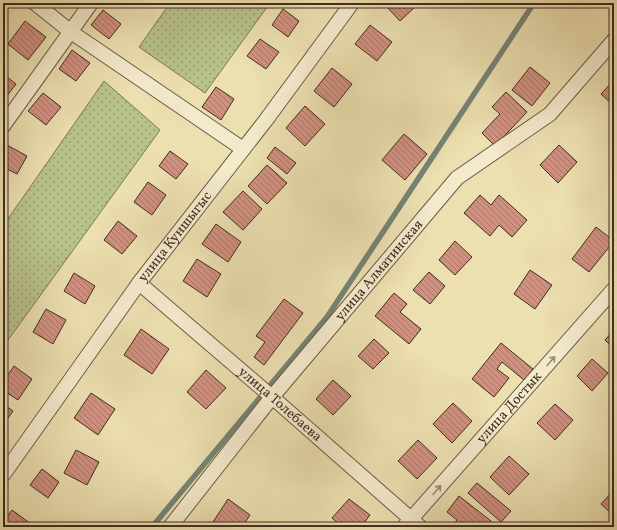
<svg xmlns="http://www.w3.org/2000/svg" width="617" height="530" viewBox="0 0 617 530" font-family="Vollkorn,serif">
	<style>
		.green { fill: url(#green-dots); stroke: #7c7856 }
		.lines { fill: none; stroke-linecap: round; stroke-linejoin: round }
		.stream { stroke: #758375; stroke-width: 5.5 }
		.building { fill: url(#building-back-hatch); stroke: #402d20 }
		.street-casing { stroke: #6b5a44; stroke-width: 16 }
		.street { stroke: #f3eacc; stroke-width: 14 }
		.oneway { stroke: #9a8c76 }
		.labels { text-anchor: middle; dominant-baseline: central; stroke-width: 3; stroke-linejoin: round; paint-order: stroke }
		.street-label { font-size: 14px; fill: #402d20; stroke: #f3eacc }
	</style>
	<defs>
		<pattern id="green-dots" width="8" height="8" patternUnits="userSpaceOnUse"><rect width="8" height="8" fill="#b8c28b"/><path d="M2 2h.1M6 6h.1" fill="none" stroke="#979e71" stroke-width="1.8" stroke-linecap="round"/></pattern>
		<pattern id="building-back-hatch" width="6" height="6" patternUnits="userSpaceOnUse"><rect width="6" height="6" fill="#d2907f"/><path d="M-1 5l2 2M0 0l6 6M5-1l2 2" fill="none" stroke="#ac7668"/></pattern>
	</defs>
	<rect width="100%" height="100%" fill="#ecdfb0"/>
	<filter id="stains"><feTurbulence type="fractalNoise" baseFrequency=".005" numOctaves="4"/><feColorMatrix values="0 0 0 0 .2 0 0 0 0 .09 0 0 0 0 .02 0 0 0 .5 -.17"/></filter>
	<radialGradient id="worn" r=".72"><stop offset=".6" stop-color="#630" stop-opacity="0"/><stop offset="1" stop-color="#630" stop-opacity=".3"/></radialGradient>
	<g class="green">
		<polygon points="170,3 270,3 205,93 139,47"/>
		<polygon points="104,81 160,130 3,347 3,226"/>
	</g>
	<g class="lines">
		<polyline class="stream" points="152,527 327,317 534,3"/>
	</g>
	<g class="building">
		<polygon points="389,3 413,3 416,6 400,21 386,6"/>
		<polygon points="283,9 299,21 288,37 272,25"/>
		<polygon points="103,10 121,24 109,39 91,25"/>
		<polygon points="25,21 46,37 28,60 8,44"/>
		<polygon points="370,25 392,42 377,61 355,44"/>
		<polygon points="260,39 279,52 266,69 247,56"/>
		<polygon points="72,50 90,63 76,81 59,69"/>
		<polygon points="530,67 550,83 532,106 512,90"/>
		<polygon points="332,68 352,84 334,107 314,91"/>
		<polygon points="3,74 16,84 3,101"/>
		<polygon points="614,80 614,106 601,94"/>
		<polygon points="216,87 234,99 221,120 202,107"/>
		<polygon points="506,92 527,112 495,146 482,133 500,114 492,107"/>
		<polygon points="43,93 61,107 46,125 28,111"/>
		<polygon points="305,106 325,124 305,146 286,128"/>
		<polygon points="404,134 427,154 405,180 382,160"/>
		<polygon points="7,145 27,156 17,174 3,167 3,152"/>
		<polygon points="559,145 577,162 558,183 540,165"/>
		<polygon points="275,147 296,163 287,174 267,158"/>
		<polygon points="170,151 188,164 176,179 159,166"/>
		<polygon points="267,165 287,183 267,204 248,186"/>
		<polygon points="148,182 166,195 152,215 134,202"/>
		<polygon points="243,191 262,209 243,230 223,212"/>
		<polygon points="480,195 491,205 499,195 527,220 512,237 499,225 490,236 464,213"/>
		<polygon points="118,221 137,236 122,254 104,240"/>
		<polygon points="216,224 241,242 228,262 202,244"/>
		<polygon points="596,227 614,241 589,272 572,259"/>
		<polygon points="455,241 472,257 455,275 439,260"/>
		<polygon points="197,259 221,274 207,297 183,281"/>
		<polygon points="530,270 552,285 535,309 514,294"/>
		<polygon points="429,272 445,286 430,304 413,290"/>
		<polygon points="74,273 95,286 85,304 64,291"/>
		<polygon points="394,293 407,304 400,312 421,329 409,344 375,316"/>
		<polygon points="284,299 303,313 264,365 254,357 265,342 256,336"/>
		<polygon points="46,309 66,320 53,344 33,332"/>
		<polygon points="141,329 169,349 152,374 124,355"/>
		<polygon points="614,330 614,349 605,340"/>
		<polygon points="374,339 389,353 373,369 358,356"/>
		<polygon points="501,343 533,369 524,380 502,362 497,369 509,378 494,397 472,379"/>
		<polygon points="592,359 608,373 592,391 577,376"/>
		<polygon points="14,366 32,379 18,400 3,390 3,382"/>
		<polygon points="206,370 226,388 206,409 187,392"/>
		<polygon points="333,380 351,396 333,415 316,399"/>
		<polygon points="91,393 115,409 98,435 74,418"/>
		<polygon points="453,403 472,421 452,443 433,424"/>
		<polygon points="3,404 13,411 3,425"/>
		<polygon points="555,404 573,420 555,440 537,423"/>
		<polygon points="418,440 437,458 417,479 398,461"/>
		<polygon points="76,450 99,462 87,485 64,473"/>
		<polygon points="509,456 529,474 509,495 490,477"/>
		<polygon points="42,469 59,482 48,498 30,485"/>
		<polygon points="477,483 511,511 501,522 468,493"/>
		<polygon points="614,490 614,516 601,504"/>
		<polygon points="459,496 491,521 486,527 451,527 457,520 447,512"/>
		<polygon points="228,499 250,515 242,527 220,527 213,522"/>
		<polygon points="349,499 370,515 361,527 343,527 332,518"/>
		<polygon points="12,510 31,524 28,527 3,527 3,523"/>
	</g>
	<g class="lines">
		<defs>
			<g id="street">
				<polyline points="35,3 71,32 243,149"/>
				<polyline points="3,126 91,3"/>
				<path id="s1" d="M 139,283 L 272,397 L 420,527"/>
				<path id="s2" d="M 3,475 L 139,283 L 266,120 L 352,3"/>
				<path id="s3" d="M 170,527 L 272,397 L 457,178 L 550,114 L 614,40"/>
				<path id="s4" d="M 404,527 L 614,289"/>
			</g>
		</defs>
		<use href="#street" class="street-casing"/>
		<use href="#street" class="street"/>
	</g>
	<defs><path id="oneway-shaft" d="M-6 0H5M1.5-3L5.5 0L1.5 3" fill="none" stroke-width="1.6" stroke-linecap="round" stroke-linejoin="round"/></defs>
	<g class="oneway">
		<use href="#oneway-shaft" transform="translate(551 361) rotate(-49)"/>
		<use href="#oneway-shaft" transform="translate(437 490) rotate(-49)"/>
	</g>
	<g class="labels">
		<g class="street-label">
			<text stroke="none"><textPath href="#s2" startOffset="294">улица Куншыгыс</textPath></text>
			<text stroke="none"><textPath href="#s3" startOffset="331">улица Алматинская</textPath></text>
			<text stroke="none"><textPath href="#s1" startOffset="186">улица Толебаева</textPath></text>
			<text stroke="none"><textPath href="#s4" startOffset="159">улица Достык</textPath></text>
		</g>
	</g>
	<rect width="617" height="530" fill="none" stroke="#ecdfb0" stroke-width="16"/>
	<rect x="4" y="4" width="609" height="522" fill="none" stroke="#402d20" stroke-width="2"/>
	<rect x="8" y="8" width="601" height="514" fill="none" stroke="#402d20"/>
	<rect width="100%" height="100%" filter="url(#stains)"/>
	<rect width="100%" height="100%" fill="url(#worn)"/>
</svg>
